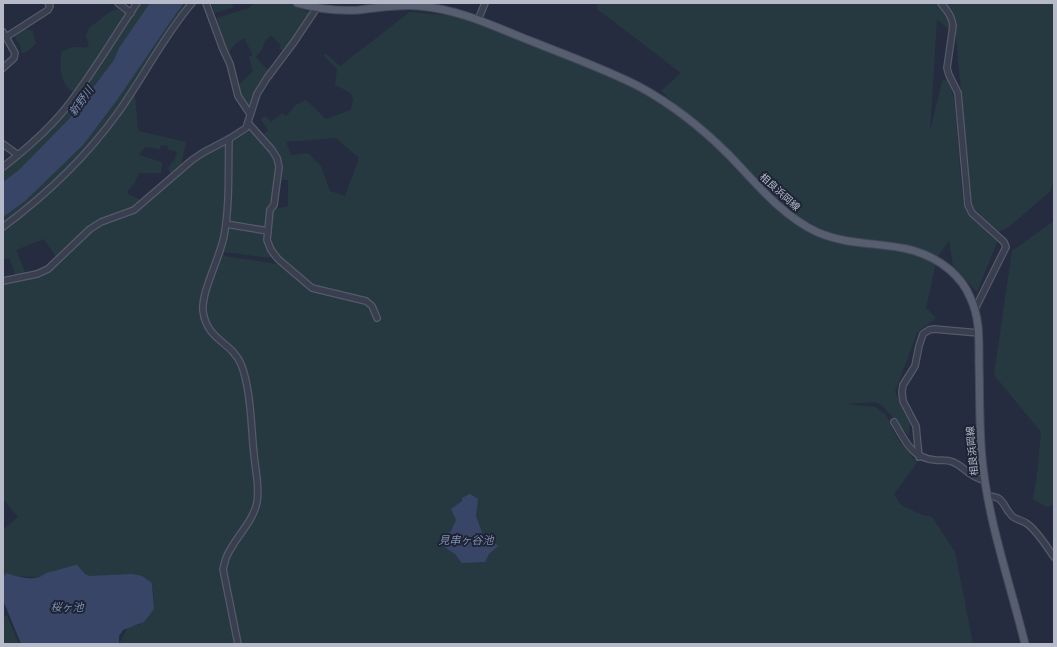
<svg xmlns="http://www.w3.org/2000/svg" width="1057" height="647" viewBox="0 0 1057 647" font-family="'DM Sans','Noto Sans JP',sans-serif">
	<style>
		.green { fill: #273940; fill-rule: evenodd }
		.water { fill: #394566 }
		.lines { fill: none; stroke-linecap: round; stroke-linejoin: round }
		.minor-casing { stroke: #545a69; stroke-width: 8 }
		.major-casing { stroke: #434858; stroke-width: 9 }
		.minor { stroke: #393f4f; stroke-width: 5.5 }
		.major { stroke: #575e6f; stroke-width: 7 }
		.labels { text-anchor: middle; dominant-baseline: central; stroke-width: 4; stroke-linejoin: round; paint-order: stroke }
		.street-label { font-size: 10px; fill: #b6bac9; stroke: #1e2434 }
		.water-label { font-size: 11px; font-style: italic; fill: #7d8cb1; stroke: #1e2434 }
	</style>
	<rect width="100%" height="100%" fill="#252c3f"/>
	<g class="green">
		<path d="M 140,3 L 188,3 L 164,38 L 123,105 L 78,162 L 103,139 L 135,94 L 138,131 L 186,142 L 181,165 L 171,174 L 168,168 L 175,159 L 177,151 L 168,150 L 168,146 L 161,145 L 160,149 L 145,147 L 139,155 L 162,162 L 161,173 L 139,173 L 135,182 L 129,190 L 127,190 L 129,195 L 144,201 L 189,164 L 222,143 L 229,144 L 251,130 L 275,155 L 275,173 L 271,210 L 288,206 L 288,180 L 278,180 C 278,159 279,151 263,135 L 268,130 L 261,119 L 265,116 L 271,122 L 282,113 L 286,116 L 296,105 L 306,100 L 326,119 C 335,117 342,112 351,110 L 353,100 L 351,93 L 335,85 L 337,69 L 324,56 L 325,53 L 340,66 L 410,12 L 454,16 L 571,58 L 649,92 L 704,131 L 661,91 L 681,73 L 596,8 L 598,3 L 1054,3 L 1054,178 L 1051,190 L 1047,194 L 1010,226 L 998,232 L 971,205 L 956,36 L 937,19 L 930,132 L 942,81 L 948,79 L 954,99 L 963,202 L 970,216 L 997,242 L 977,292 L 953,266 L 949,240 L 937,258 L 926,308 L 936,318 L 917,333 L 895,392 L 910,420 L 909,436 L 882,405 L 875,402 L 846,404 L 875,407 L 886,415 L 897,438 L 917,463 L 894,494 L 901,505 L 922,515 L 932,517 L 955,552 L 973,644 L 119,644 L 128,627 L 139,625 L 154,609 L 153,586 L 142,576 L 89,576 L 72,566 L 40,577 L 4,576 L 3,578 L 3,530 L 18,517 L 3,499 L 3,283 L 16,278 L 10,259 L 3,259 L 3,166 L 51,125 L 98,69 ZM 336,138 L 359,158 L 345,196 L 330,191 L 321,166 L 308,153 L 291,155 L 285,139 L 287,142 ZM 782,209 L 787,210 L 830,234 L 821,233 ZM 44,239 L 58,260 L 48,269 L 27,276 L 16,250 ZM 224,252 L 278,259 L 284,265 L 224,256 Z"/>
		<polygon points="211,3 230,3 234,7 215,13"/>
		<path d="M 254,3 L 288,3 L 311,13 L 310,16 L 284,51 L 279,48 L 281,45 L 271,35 L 265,41 L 262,50 L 255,57 L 269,71 L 249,110 L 237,88 C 239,82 248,78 253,71 L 249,57 L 253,55 L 244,38 L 235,44 L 228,53 C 218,48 218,28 217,18 L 249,8 Z"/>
		<path d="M 118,9 L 129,14 L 74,93 C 60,84 60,68 61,52 C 70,47 75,46 86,48 L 89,46 L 86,36 L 89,28 L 111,11 Z"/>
		<path d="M 25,29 L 33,31 L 33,35 L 36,43 C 33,48 27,52 21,53 L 20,44 L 17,41 L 14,34 Z"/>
		<polygon points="1054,221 1054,505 1047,507 1033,499 1037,476 1041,432 994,375 1012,251"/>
		<polygon points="3,616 7,616 19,644 3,644"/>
	</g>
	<g class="water">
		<polygon points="150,3 184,3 175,15 117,100 83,145 25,201 3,217 3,182 19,170 70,118 114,60 119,48"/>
		<polygon points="470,494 478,499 476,516 485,541 496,544 498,546 489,554 485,562 462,563 455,554 443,546 440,542 451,531 456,520 451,509 462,501 462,498"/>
		<path d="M 77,565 L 85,574 L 89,576 L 132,574 L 142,576 L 152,583 L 154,609 L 144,622 L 123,630 L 119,636 L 119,644 L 21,644 L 3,600 L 3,578 L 6,573 C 15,576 25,579 34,578 C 40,578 44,574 49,572 C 58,571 67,566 77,565 Z"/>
	</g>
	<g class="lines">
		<defs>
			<g id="minor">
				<polyline points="118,3 131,13"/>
				<polyline points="206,3 223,49 230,64 238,96 250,114"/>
				<path d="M 941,3 C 947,11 952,16 953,26 L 947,68 L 949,75 L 958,93 L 968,205 L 972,213 L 1004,242 L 1006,247 L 975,309"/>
				<polyline points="478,20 485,3"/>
				<polyline points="3,32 15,53 14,58 3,68"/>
				<polyline points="6,37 48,10 50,6 48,3"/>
				<polyline points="249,124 272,150 277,158 279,167 274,205 270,210 267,240 271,250 278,259 312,288 366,301 372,306 377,318"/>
				<path d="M 229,139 C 228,171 230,204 224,236 C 220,258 201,292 203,311 C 207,341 231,341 241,364 C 251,389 251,427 254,454 C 255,469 260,487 257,502 C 253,523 234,538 226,558 C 225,561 224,566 223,569 L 238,644"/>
				<polyline points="3,144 18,155"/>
				<path d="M 3,167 C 25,150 47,131 65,109 C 92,75 113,38 137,3"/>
				<polyline points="226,224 268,231"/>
				<path d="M 3,227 C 46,195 86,157 117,114 C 143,78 163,37 192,3"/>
				<polyline points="3,281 37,274 48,269 90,229 101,222 134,210 192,160 204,152 229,139 246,128 257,94 267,78 294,42 316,9"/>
				<path d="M 894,422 C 905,440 911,458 935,460 C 941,461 946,459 953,462 C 965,467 969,477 984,480"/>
				<polyline points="919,457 916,426 903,401 902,392 903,385 915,366 919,346 923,334 929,330 934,329 979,333"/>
				<path d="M 987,496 C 1005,496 1002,506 1012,516 C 1016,520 1022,520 1026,523 C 1036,529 1047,547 1054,557"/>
			</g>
			<path id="major" d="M 297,3 C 317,9 337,11 358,10 C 378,8 399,4 419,6 C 459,9 495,27 531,41 C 568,56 605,69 640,87 C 673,105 702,128 729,155 C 756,183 781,215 817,232 C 862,252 909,235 950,270 C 958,277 966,287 970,297 C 980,317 979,340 979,363 C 980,395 979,426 982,458 C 988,521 1010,583 1025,644"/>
		</defs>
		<use href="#minor" class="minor-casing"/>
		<use href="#major" class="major-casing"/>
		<use href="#minor" class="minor"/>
		<use href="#major" class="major"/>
	</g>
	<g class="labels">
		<g class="street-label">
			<text transform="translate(780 192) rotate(42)">相良浜岡線</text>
			<text transform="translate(972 451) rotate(-95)">相良浜岡線</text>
		</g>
		<g class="water-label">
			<text transform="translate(81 101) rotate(-55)">新野川</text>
			<text x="466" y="540">見串ヶ谷池</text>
			<text x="67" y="607">桜ヶ池</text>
		</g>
	</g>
	<rect width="1057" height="647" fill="none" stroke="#b6bac9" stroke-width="8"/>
</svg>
